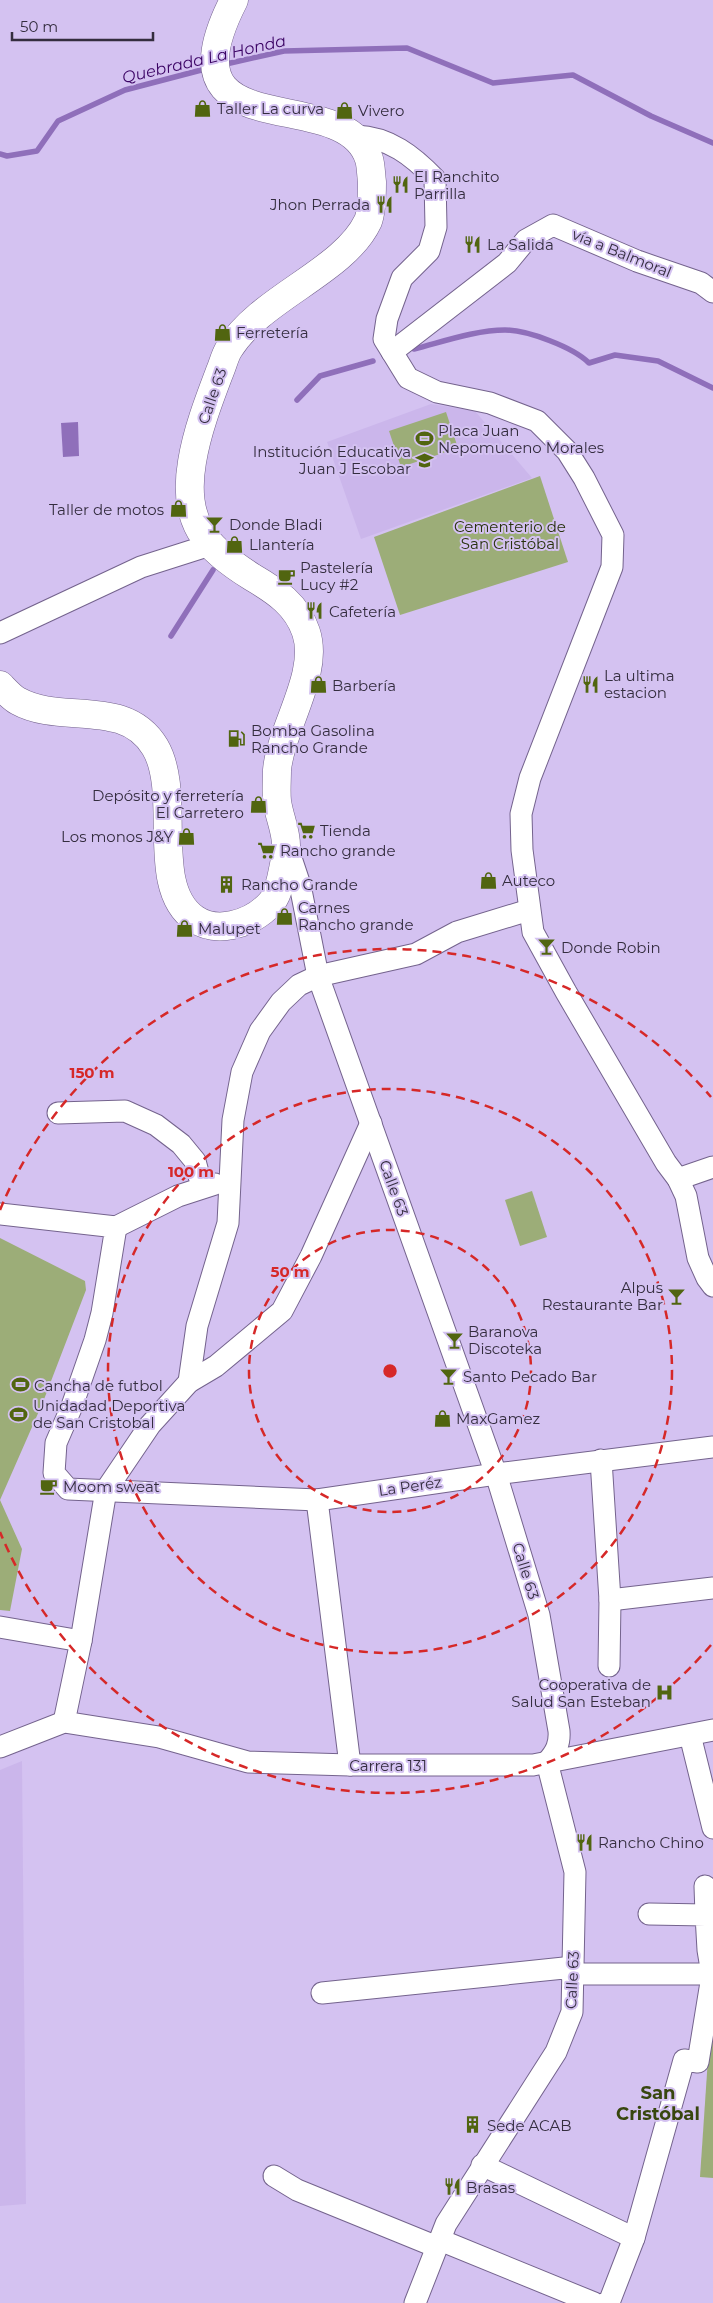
<svg xmlns="http://www.w3.org/2000/svg" width="713" height="2303" viewBox="0 0 713 2303" font-family="Montserrat,sans-serif">
	<style>
		.built { fill: #cbb6eb }
		.green { fill: #9cad78 }
		.water { fill: #8f6fba }
		.lines { fill: none; stroke-linecap: round; stroke-linejoin: round }
		.stream { stroke: #8f6fba; stroke-width: 5.5 }
		.street-casing { stroke: #74638d; stroke-width: 23 }
		.secondary-casing { stroke: #74638d; stroke-width: 29 }
		.street { stroke: #fff; stroke-width: 21 }
		.secondary { stroke: #fff; stroke-width: 28 }
		.ring { fill: none; stroke: #d62828; stroke-width: 2.5; stroke-dasharray: 9 6 }
		.labels { text-anchor: middle; dominant-baseline: central; stroke-width: 4; stroke-linejoin: round; paint-order: stroke }
		.poi-label { font-size: 15px; fill: #342d3f; stroke: #d4c2f1; text-anchor: start }
		.street-label { font-size: 15px; fill: #342d3f; stroke: #d4c2f1 }
		.park-label { font-size: 15px; fill: #28320d; stroke: #d4c2f1 }
		.water-label { font-size: 16px; font-style: italic; fill: #3a0263; stroke: #d4c2f1 }
		.quarter-label { font-size: 18px; font-weight: bold; fill: #38460e; stroke: #d4c2f1 }
		.centre { fill: #d62828; stroke: #d4c2f1; stroke-width: 2.5 }
		.ring-label { font-size: 15px; text-anchor: middle; font-weight: bold; fill: #d62828; stroke: #d4c2f1; stroke-width: 4; stroke-linejoin: round; paint-order: stroke }
	</style>
	<rect width="100%" height="100%" fill="#d4c2f1"/>
	<g class="built">
		<polygon points="431,404 475,411 532,478 361,539 327,442"/>
		<polygon points="22,1761 26,2204 0,2206 0,1770"/>
	</g>
	<g class="green">
		<polygon points="446,412 458,448 401,467 389,431"/>
		<polygon points="540,476 568,562 400,615 374,537"/>
		<polygon points="532,1191 547,1237 520,1246 505,1200"/>
		<polygon points="0,1238 85,1281 86,1290 43,1402 0,1500 22,1549 10,1611 0,1610"/>
		<polygon points="713,1984 713,2178 700,2177"/>
	</g>
	<polygon class="water" points="78,422 79,456 63,457 61,423"/>
	<g class="lines">
		<g class="stream">
			<polyline points="226,64 284,51 407,48 493,83 573,75 651,116 713,143"/>
			<polyline points="0,154 7,156 37,151 58,121 125,90 209,68"/>
			<path d="M 414,349 C 442,342 476,330 505,330 C 527,330 573,347 589,363 L 615,355 L 658,361 L 713,388"/>
			<polyline points="297,400 320,376 373,361"/>
			<polyline points="171,636 213,570"/>
		</g>
		<defs>
			<g id="street">
				<path d="M 356,136 C 389,137 413,156 435,179 L 436,227 L 429,251 L 402,278 L 387,319 L 384,339 L 408,378 L 437,392 L 490,403 L 537,421 L 567,451 L 584,478 L 613,535 L 612,567 L 530,778 L 521,814 L 522,850 L 533,932 L 566,992 L 666,1163 L 678,1179 L 686,1196 L 698,1258 L 707,1278 L 713,1286"/>
				<polyline points="392,352 507,263 526,240 553,225 637,261 701,283 713,292"/>
				<polyline points="0,633 141,567 210,545"/>
				<path d="M 287,846 L 300,885 L 318,976 L 496,1474 L 539,1615 L 559,1731 C 560,1744 556,1752 547,1762"/>
				<polyline points="58,1113 125,1111 156,1125 181,1144 195,1161 202,1187"/>
				<polyline points="678,1179 713,1167"/>
				<polyline points="0,1214 116,1227 102,1313 95,1340 72,1406 56,1443 54,1473 68,1489 317,1500 496,1474 713,1447"/>
				<polyline points="116,1227 178,1196 215,1184"/>
				<polyline points="189,1382 197,1326 228,1223 233,1120 242,1072 260,1031 281,1002 299,985 318,976 416,954 457,932 529,910"/>
				<polyline points="601,1460 610,1600 609,1666"/>
				<polyline points="317,1500 350,1765"/>
				<polyline points="610,1600 713,1588"/>
				<polyline points="0,1627 81,1641"/>
				<polyline points="64,1722 81,1641 106,1490 150,1425 189,1382 216,1366 282,1311 311,1256 371,1123"/>
				<polyline points="690,1735 713,1828"/>
				<polyline points="0,1747 64,1722 159,1737 248,1762 350,1765 533,1765 713,1730"/>
				<polyline points="705,1886 706,1915"/>
				<polyline points="649,1914 706,1915 708,1950 712,1974"/>
				<polyline points="322,1993 564,1968 573,1974 712,1974"/>
				<polyline points="482,2165 634,2238"/>
				<polyline points="274,2176 297,2190 437,2247"/>
				<polyline points="440,2240 594,2303"/>
				<polyline points="415,2303 446,2224 556,2052 572,2012 575,1872 547,1762"/>
				<polyline points="606,2303 610,2300 634,2238 684,2060 698,2062 713,1970"/>
			</g>
			<path id="secondary" d="M 0,685 C 5,690 12,698 18,701 C 61,725 125,697 155,747 C 183,794 148,887 195,919 C 217,934 249,924 267,907 C 276,899 278,890 281,879 C 283,869 286,858 286,848 C 287,832 279,817 277,801 C 276,791 277,780 277,770 C 281,727 320,674 306,632 C 297,605 276,591 252,577 C 204,547 182,521 192,462 C 197,431 209,400 220,371 C 223,364 225,355 229,349 C 261,297 344,272 368,221 C 372,211 372,193 372,182 C 371,175 371,165 369,159 C 345,80 155,154 234,0"/>
		</defs>
		<use href="#street" class="street-casing"/>
		<use href="#secondary" class="secondary-casing"/>
		<use href="#street" class="street"/>
		<use href="#secondary" class="secondary"/>
	</g>
	<g class="ring">
		<circle cx="390" cy="1371" r="141"/>
		<circle cx="390" cy="1371" r="282"/>
		<path d="M711 1645A422 422 0 0 1 0 1532M0 1210A422 422 0 0 1 711 1097"/>
	</g>
	<defs>
		<symbol id="shop-bare" viewBox="-9 -9 18 18"><path d="M-5-2.5h2.3a2.7 3.5 0 0 1 5.4 0H5L5.5 6h-11ZM-1.5-2.5h3a1.5 2.3 0 0 0-3 0Z" fill="#516510" stroke="#d4c2f1" stroke-width="2.5" paint-order="stroke"/></symbol>
		<symbol id="restaurant-bare" viewBox="-9 -9 18 18"><path d="M-5-6h1v4h1v-4h1v4h1v-4h1v5L-1.5 .5V6h-2V.5L-5-1ZM5-6V6H3V1.5H1.5Q1.5-4 5-6Z" fill="#516510" stroke="#d4c2f1" stroke-width="2.5" paint-order="stroke"/></symbol>
		<symbol id="stadium-bare" viewBox="-9 -9 18 18"><path d="M0-5a6.5 5 0 1 0 0 10a6.5 5 0 1 0 0-10ZM-3.5-1.8h7v3.6h-7Z" fill="#516510" stroke="#d4c2f1" stroke-width="2.5" paint-order="stroke"/></symbol>
		<symbol id="school-bare" viewBox="-9 -9 18 18"><path d="M0-5L7-2L0 1L-7-2ZM-4 1L0 2.5L4 1V4Q0 6-4 4Z" fill="#516510" stroke="#d4c2f1" stroke-width="2.5" paint-order="stroke"/></symbol>
		<symbol id="bar-bare" viewBox="-9 -9 18 18"><path d="M-6-5H6L.8 .8V4.5H3.5V6h-7V4.5H-.8V.8Z" fill="#516510" stroke="#d4c2f1" stroke-width="2.5" paint-order="stroke"/></symbol>
		<symbol id="cafe-bare" viewBox="-9 -9 18 18"><path d="M-5.5-4.5H6V0H3Q3 3.5 0 3.5H-2.5Q-5.5 3.5-5.5 0ZM3-3.2v2h1.7v-2ZM-6 4.5H4V6H-6Z" fill="#516510" stroke="#d4c2f1" stroke-width="2.5" paint-order="stroke"/></symbol>
		<symbol id="fuel-bare" viewBox="-9 -9 18 18"><path d="M-5.5-6h7V0h2V4h1.3V-2.5L3-4.5l.8-.8L6-3V5H2.5V1h-1V6h-7ZM-4.2-4.7v3.2H.2V-4.7Z" fill="#516510" stroke="#d4c2f1" stroke-width="2.5" paint-order="stroke"/></symbol>
		<symbol id="supermarket-bare" viewBox="-9 -9 18 18"><path d="M-6-5.5h2.5l.6 2H6L4.5 2H-2.5L-4.4-4H-6ZM-1.5 3.2a1.3 1.3 0 1 0 .1 0ZM3 3.2a1.3 1.3 0 1 0 .1 0Z" fill="#516510" stroke="#d4c2f1" stroke-width="2.5" paint-order="stroke"/></symbol>
		<symbol id="building-bare" viewBox="-9 -9 18 18"><path d="M-4-6H4V6H1V3H-1V6H-4ZM-2.5-4.3h1.7v1.8h-1.7ZM.8-4.3h1.7v1.8H.8ZM-2.5-1h1.7V.8h-1.7ZM.8-1h1.7V.8H.8Z" fill="#516510" stroke="#d4c2f1" stroke-width="2.5" paint-order="stroke"/></symbol>
		<symbol id="hospital-bare" viewBox="-9 -9 18 18"><path d="M-5-5h3v3.5h4V-5h3V5h-3V1.5h-4V5h-3Z" fill="#516510" stroke="#d4c2f1" stroke-width="2.5" paint-order="stroke"/></symbol>
	</defs>
	<g fill-rule="evenodd">
		<use href="#shop-bare" x="190" y="96" width="25" height="25"/>
		<use href="#shop-bare" x="332" y="98" width="25" height="25"/>
		<use href="#restaurant-bare" x="388" y="172" width="25" height="25"/>
		<use href="#restaurant-bare" x="372" y="192" width="25" height="25"/>
		<use href="#restaurant-bare" x="460" y="232" width="25" height="25"/>
		<use href="#shop-bare" x="210" y="320" width="25" height="25"/>
		<use href="#stadium-bare" x="412" y="426" width="25" height="25"/>
		<use href="#school-bare" x="412" y="448" width="25" height="25"/>
		<use href="#shop-bare" x="166" y="496" width="25" height="25"/>
		<use href="#bar-bare" x="202" y="512" width="25" height="25"/>
		<use href="#shop-bare" x="222" y="532" width="25" height="25"/>
		<use href="#cafe-bare" x="274" y="564" width="25" height="25"/>
		<use href="#restaurant-bare" x="302" y="598" width="25" height="25"/>
		<use href="#restaurant-bare" x="578" y="672" width="25" height="25"/>
		<use href="#shop-bare" x="306" y="672" width="25" height="25"/>
		<use href="#fuel-bare" x="224" y="726" width="25" height="25"/>
		<use href="#shop-bare" x="246" y="792" width="25" height="25"/>
		<use href="#supermarket-bare" x="294" y="818" width="25" height="25"/>
		<use href="#shop-bare" x="174" y="824" width="25" height="25"/>
		<use href="#supermarket-bare" x="254" y="838" width="25" height="25"/>
		<use href="#shop-bare" x="476" y="868" width="25" height="25"/>
		<use href="#building-bare" x="214" y="872" width="25" height="25"/>
		<use href="#shop-bare" x="272" y="904" width="25" height="25"/>
		<use href="#shop-bare" x="172" y="916" width="25" height="25"/>
		<use href="#bar-bare" x="534" y="934" width="25" height="25"/>
		<use href="#bar-bare" x="664" y="1284" width="25" height="25"/>
		<use href="#bar-bare" x="442" y="1328" width="25" height="25"/>
		<use href="#bar-bare" x="436" y="1364" width="25" height="25"/>
		<use href="#stadium-bare" x="8" y="1372" width="25" height="25"/>
		<use href="#stadium-bare" x="6" y="1402" width="25" height="25"/>
		<use href="#shop-bare" x="430" y="1406" width="25" height="25"/>
		<use href="#cafe-bare" x="36" y="1474" width="25" height="25"/>
		<use href="#hospital-bare" x="652" y="1680" width="25" height="25"/>
		<use href="#restaurant-bare" x="572" y="1830" width="25" height="25"/>
		<use href="#building-bare" x="460" y="2112" width="25" height="25"/>
		<use href="#restaurant-bare" x="440" y="2174" width="25" height="25"/>
	</g>
	<g class="labels">
		<g class="poi-label">
			<text x="217" y="108">Taller La curva</text>
			<text x="358" y="110">Vivero</text>
			<text x="414" y="176">El Ranchito<tspan x="414" dy="17">Parrilla</tspan></text>
			<text x="370" y="204" text-anchor="end">Jhon Perrada</text>
			<text x="487" y="244">La Salida</text>
			<text x="236" y="332">Ferretería</text>
			<text x="438" y="430">Placa Juan<tspan x="438" dy="17">Nepomuceno Morales</tspan></text>
			<text x="411" y="451" text-anchor="end">Institución Educativa<tspan x="411" dy="17">Juan J Escobar</tspan></text>
			<text x="164" y="509" text-anchor="end">Taller de motos</text>
			<text x="229" y="524">Donde Bladi</text>
			<text x="249" y="544">Llantería</text>
			<text x="300" y="567">Pastelería<tspan x="300" dy="17">Lucy #2</tspan></text>
			<text x="329" y="611">Cafetería</text>
			<text x="604" y="675">La ultima<tspan x="604" dy="17">estacion</tspan></text>
			<text x="332" y="685">Barbería</text>
			<text x="251" y="730">Bomba Gasolina<tspan x="251" dy="17">Rancho Grande</tspan></text>
			<text x="244" y="795" text-anchor="end">Depósito y ferretería<tspan x="244" dy="17">El Carretero</tspan></text>
			<text x="320" y="830">Tienda</text>
			<text x="173" y="836" text-anchor="end">Los monos J&amp;Y</text>
			<text x="280" y="850">Rancho grande</text>
			<text x="502" y="880">Auteco</text>
			<text x="241" y="884">Rancho Grande</text>
			<text x="298" y="907">Carnes<tspan x="298" dy="17">Rancho grande</tspan></text>
			<text x="198" y="928">Malupet</text>
			<text x="561" y="947">Donde Robin</text>
			<text x="663" y="1287" text-anchor="end">Alpus<tspan x="663" dy="17">Restaurante Bar</tspan></text>
			<text x="468" y="1331">Baranova<tspan x="468" dy="17">Discoteka</tspan></text>
			<text x="463" y="1376">Santo Pecado Bar</text>
			<text x="34" y="1385">Cancha de futbol</text>
			<text x="33" y="1405">Unidadad Deportiva<tspan x="33" dy="17">de San Cristobal</tspan></text>
			<text x="456" y="1418">MaxGamez</text>
			<text x="63" y="1486">Moom sweat</text>
			<text x="651" y="1684" text-anchor="end">Cooperativa de<tspan x="651" dy="17">Salud San Esteban</tspan></text>
			<text x="598" y="1842">Rancho Chino</text>
			<text x="487" y="2125">Sede ACAB</text>
			<text x="466" y="2187">Brasas</text>
		</g>
		<g class="street-label">
			<text transform="translate(622 253) rotate(22)">vía a Balmoral</text>
			<text transform="translate(212 396) rotate(-71)">Calle 63</text>
			<text transform="translate(394 1188) rotate(70)">Calle 63</text>
			<text transform="translate(410 1486) rotate(-8)">La Peréz</text>
			<text transform="translate(526 1571) rotate(73)">Calle 63</text>
			<text x="388" y="1765">Carrera 131</text>
			<text transform="translate(572 1980) rotate(-87)">Calle 63</text>
		</g>
		<g class="park-label">
			<text x="510" y="526">Cementerio de<tspan x="510" dy="17">San Cristóbal</tspan></text>
		</g>
		<g class="water-label">
			<text transform="translate(204 59) rotate(-13)">Quebrada La Honda</text>
		</g>
		<g class="quarter-label">
			<text x="658" y="2093">San<tspan x="658" dy="21">Cristóbal</tspan></text>
		</g>
	</g>
	<circle cx="390" cy="1371" r="8" class="centre"/>
	<g class="ring-label">
		<text x="92" y="1078">150 m</text>
		<text x="191" y="1177">100 m</text>
		<text x="290" y="1277">50 m</text>
	</g>
	<path d="M12 32v8h141v-8" fill="none" stroke="#342d3f" stroke-width="2.5"/>
	<text x="20" y="32" font-size="15" fill="#342d3f" stroke="#d4c2f1" stroke-width="4" paint-order="stroke">50 m</text>
</svg>
